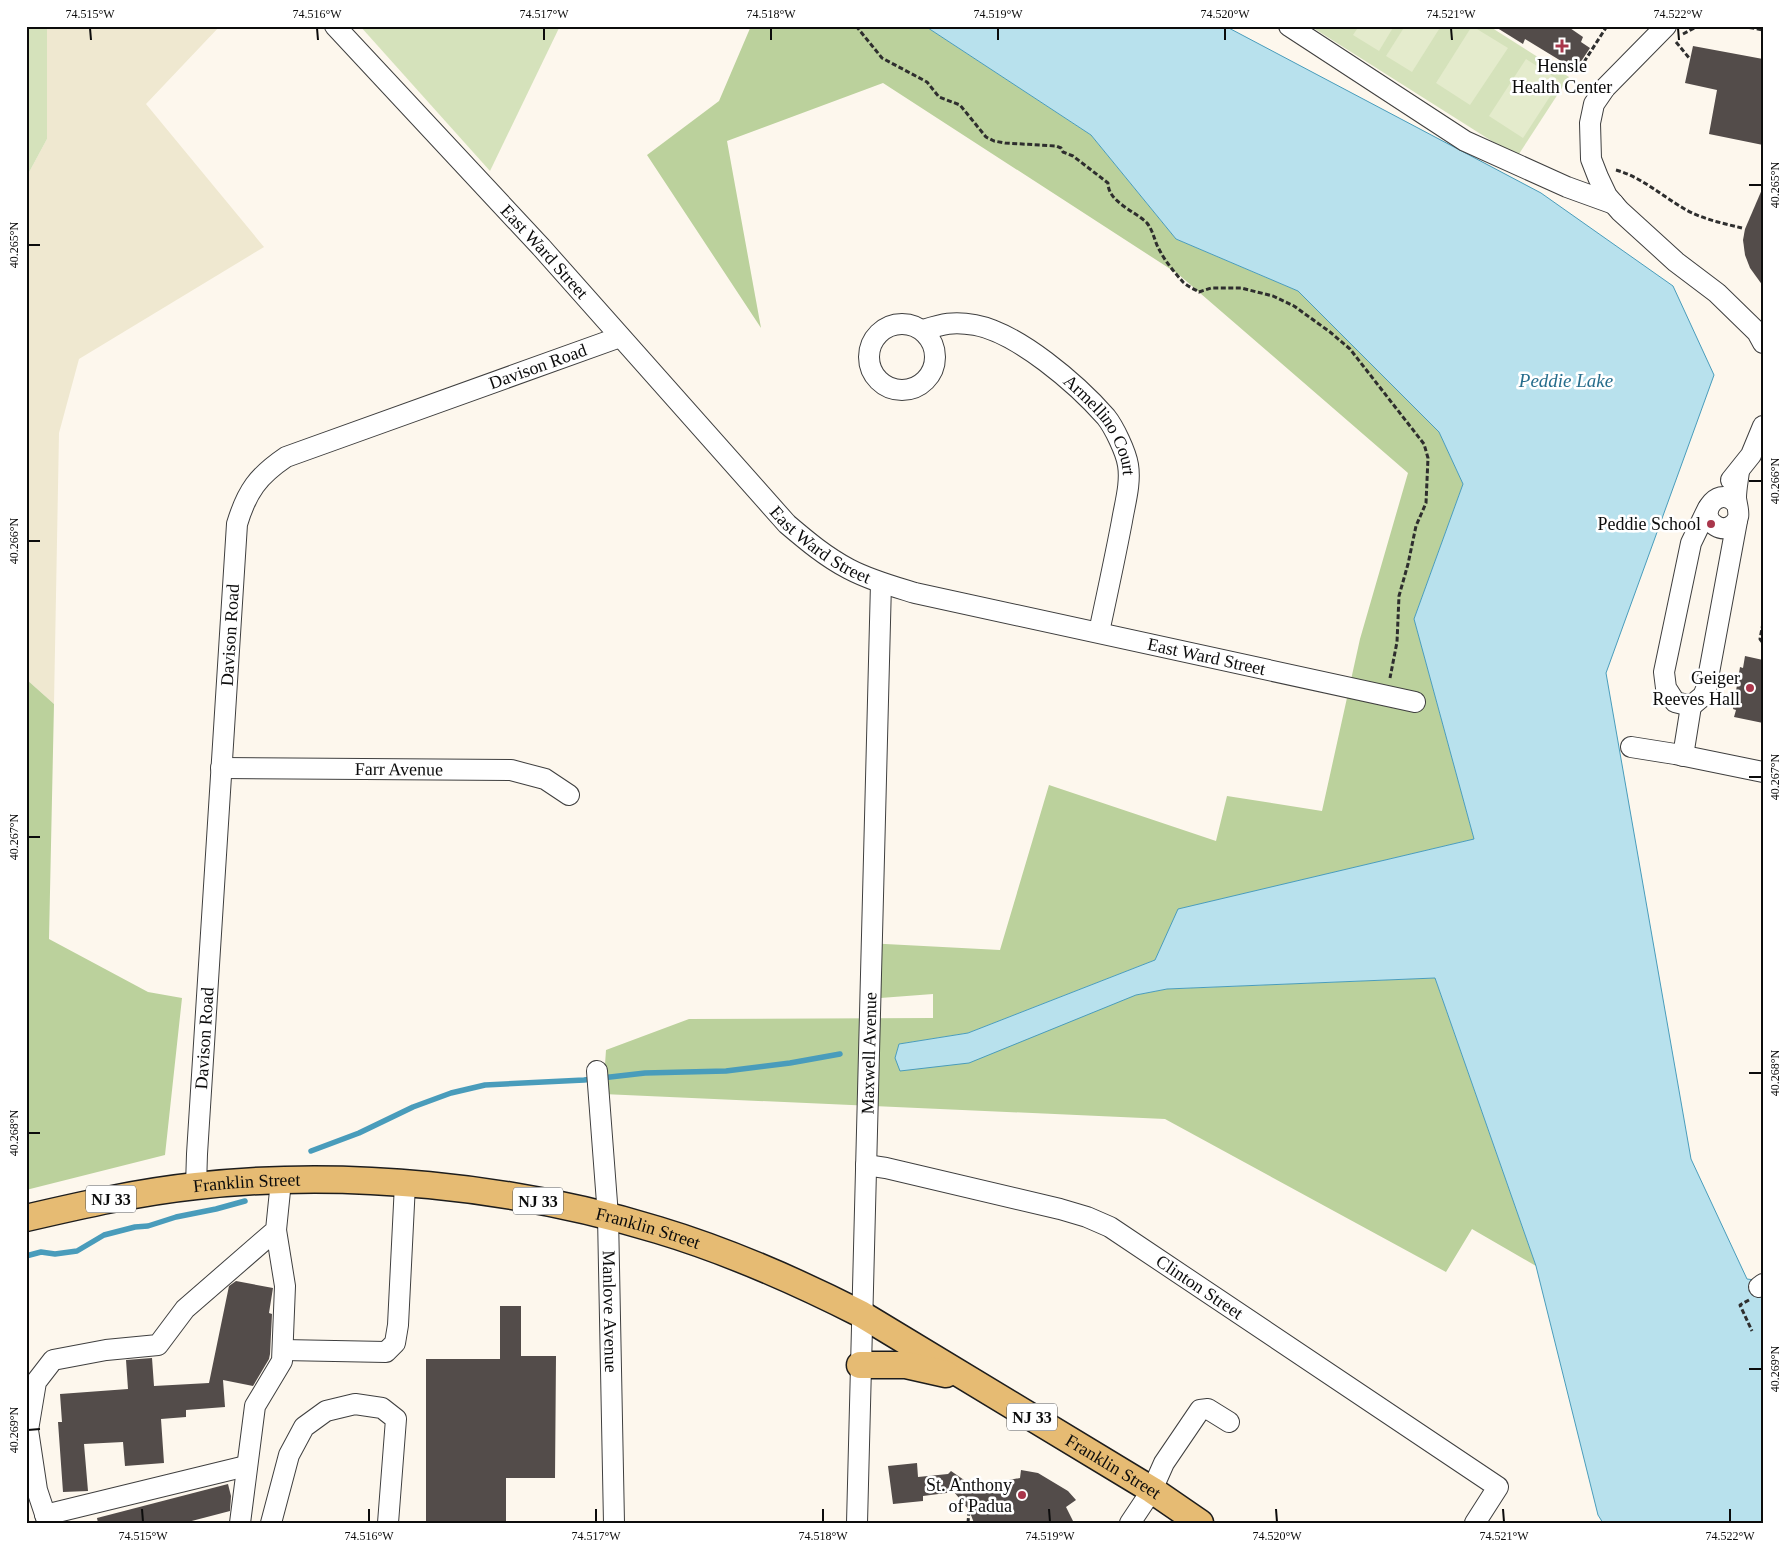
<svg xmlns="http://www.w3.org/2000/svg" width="1789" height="1549" viewBox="0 0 1789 1549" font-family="'Times New Roman',serif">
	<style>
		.farmland { fill: #efe8d0 }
		.green { fill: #d5e2bb }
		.forest { fill: #bbd19c }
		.pitch { fill: #e4ebcc }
		.water { fill: #b8e1ed; stroke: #499cbb }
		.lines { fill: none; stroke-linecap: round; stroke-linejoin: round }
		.stream { stroke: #499cbb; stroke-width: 5.5 }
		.building { fill: #534c4a }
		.minor-casing { stroke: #3f3f3f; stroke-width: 22 }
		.major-casing { stroke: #1d1d1d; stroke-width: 29 }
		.path { stroke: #2e2e2e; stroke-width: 3; stroke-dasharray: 5 2.5; stroke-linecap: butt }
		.minor { stroke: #fff; stroke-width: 20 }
		.major { stroke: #e6bb73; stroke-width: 26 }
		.ticks { fill: none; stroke: #0c0c0c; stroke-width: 2 }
		.poi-dot { fill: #a9364b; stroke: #fff; stroke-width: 2 }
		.labels { text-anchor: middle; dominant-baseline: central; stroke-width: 5; stroke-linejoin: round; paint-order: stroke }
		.shield { fill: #fff; stroke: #555; stroke-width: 1 }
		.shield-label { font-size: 16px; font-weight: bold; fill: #0c0c0c }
		.poi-label { font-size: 18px; fill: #0c0c0c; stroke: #fff; text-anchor: end }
		.street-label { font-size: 18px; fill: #0c0c0c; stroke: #fff }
		.water-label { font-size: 19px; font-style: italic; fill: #266d8c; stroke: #fff }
		.neatline { fill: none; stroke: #0c0c0c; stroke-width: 2 }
		.ticks-label { font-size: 12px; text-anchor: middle; fill: #0c0c0c }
	</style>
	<rect width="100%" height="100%" fill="#fdf7ed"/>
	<polygon class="farmland" points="47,26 220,26 146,104 264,247 79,359 59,433 54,704 26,679 26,178 47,139"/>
	<g class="green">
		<polygon points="26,26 47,26 47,139 26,178"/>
		<polygon points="360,26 560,26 490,171"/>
		<polygon points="1310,26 1489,26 1569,77 1517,157"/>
	</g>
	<g class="forest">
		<polygon points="751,26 925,26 1091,135 1176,239 1298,291 1439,432 1463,484 1414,619 1474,839 1179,909 1155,960 968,1033 899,1044 895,1058 1136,995 1167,989 1435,978 1536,1266 1472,1229 1446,1272 1165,1119 603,1094 606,1050 689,1019 933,1018 933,994 867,999 866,943 1000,950 1049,785 1216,841 1227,796 1322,811 1360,639 1408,473 1178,274 883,83 727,141 761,328 647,155 719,101"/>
		<polygon points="26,679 54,704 49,939 148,992 182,998 165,1155 26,1190"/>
	</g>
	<g class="pitch">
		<polygon points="1359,26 1394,26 1379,51 1353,35"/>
		<polygon points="1405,26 1441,26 1412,72 1386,56"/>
		<polygon points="1472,26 1508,48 1470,105 1436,83"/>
		<polygon points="1526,59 1560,81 1523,138 1489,116"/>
	</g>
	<polygon class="water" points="925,26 1225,26 1541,193 1673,286 1714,375 1606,673 1691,1159 1747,1279 1755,1280 1763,1294 1763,1523 1603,1523 1598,1515 1536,1266 1435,978 1167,989 1136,995 969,1063 900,1071 895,1058 899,1044 968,1033 1155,960 1178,909 1474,839 1414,619 1463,484 1439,432 1298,291 1176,239 1091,135"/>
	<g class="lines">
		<g class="stream">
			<polyline points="311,1151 359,1133 413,1107 451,1093 485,1085 584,1080 645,1073 726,1071 790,1063 840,1054"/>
			<polyline points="26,1256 41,1252 55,1254 77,1251 104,1235 135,1227 148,1226 176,1217 216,1209 245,1201"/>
		</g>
	</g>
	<g class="building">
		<polygon points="1494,26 1567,26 1583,37 1581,42 1590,48 1578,66 1568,60 1566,64 1525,39 1523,44"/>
		<polygon points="1693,46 1763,59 1763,145 1709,134 1717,90 1685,83"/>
		<polygon points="1763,187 1763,286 1750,268 1745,255 1743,240 1745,229"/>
		<polygon points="1745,656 1763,660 1763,723 1734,717 1736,710 1733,709 1740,667 1743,668"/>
		<polygon points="236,1281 273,1288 269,1313 272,1314 270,1354 269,1359 253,1386 223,1380 225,1407 186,1410 186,1417 161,1419 164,1463 125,1466 123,1442 84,1444 88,1491 63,1492 58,1422 62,1422 60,1394 128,1389 126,1360 152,1358 154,1386 209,1383 229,1286"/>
		<polygon points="500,1306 521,1306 521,1356 556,1356 555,1478 506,1478 506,1523 426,1523 426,1359 500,1359"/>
		<polygon points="917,1463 918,1477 948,1474 951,1471 980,1491 993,1483 1020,1478 1021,1470 1038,1473 1068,1491 1076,1500 1066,1507 1074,1523 974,1523 969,1510 954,1492 923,1496 923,1501 893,1504 888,1466"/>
		<polygon points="228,1484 231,1496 230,1511 184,1523 98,1523 97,1518"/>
	</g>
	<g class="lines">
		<defs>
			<g id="minor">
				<path id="s1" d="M 335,26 L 541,247 L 787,524 C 807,541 826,557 849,569 C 870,580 892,586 915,593 L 1415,702"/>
				<polyline points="1289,26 1465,141 1567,187 1614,204"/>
				<polyline points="1666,26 1605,88 1594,104 1590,123 1591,159 1598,177 1607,196 1620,211 1676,262 1717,293 1757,332 1763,343"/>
				<circle cx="902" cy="357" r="33"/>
				<path id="s2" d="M 923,330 C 943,324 953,321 975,325 C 1018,333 1077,384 1106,417 C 1114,427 1126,452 1128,465 C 1131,483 1125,503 1122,521 C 1115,558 1107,595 1099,632"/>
				<polyline points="1731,480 1751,455 1763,426"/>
				<path d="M 1737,505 C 1721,482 1694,514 1716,526 C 1721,529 1726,529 1731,526 C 1743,519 1737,508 1736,498 C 1736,489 1738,480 1739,471"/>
				<polyline points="1708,508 1691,543 1664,672 1666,688 1675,702 1691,706 1703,696 1706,689 1737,521"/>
				<polyline points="1631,747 1675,754 1763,772"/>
				<polyline points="1683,756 1691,706"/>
				<path id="s3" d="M 221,768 L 511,770 L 545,779 L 569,795"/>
				<path id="s4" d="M 597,1071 L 608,1216 L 614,1523"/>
				<path id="s5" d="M 866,1165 L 886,1168 L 1060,1209 L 1087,1217 L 1110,1227 L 1498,1487 L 1475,1523"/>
				<path id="s6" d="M 196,1186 L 197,1154 L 237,524 C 247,491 258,476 286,457 L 620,337"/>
				<polyline points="1759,1287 1763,1284"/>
				<polyline points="283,1350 386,1352 395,1343 398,1325 405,1184"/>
				<polyline points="45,1515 246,1466"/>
				<polyline points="48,1523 37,1490 28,1430 36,1382 53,1360 106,1350 158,1345 185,1309 276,1230 281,1181"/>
				<polyline points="240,1523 255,1406 282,1361 285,1286 276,1230"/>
				<polyline points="271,1523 289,1455 304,1427 326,1411 355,1404 382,1408 396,1419 388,1523"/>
				<path id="s7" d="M 857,1523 L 881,583"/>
				<polyline points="1130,1523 1152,1490 1164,1463 1200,1410 1208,1409 1229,1422"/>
			</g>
			<g id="major">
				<path id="s8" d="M 26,1218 C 82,1205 139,1192 196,1186 C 346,1169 514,1186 658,1230 C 728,1251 796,1281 861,1314 L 1152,1490 L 1200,1523"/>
				<polyline points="860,1365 906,1365 946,1374"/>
			</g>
		</defs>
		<use href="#minor" class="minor-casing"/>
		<use href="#major" class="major-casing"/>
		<g class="path">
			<path d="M 856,26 L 882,58 L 927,82 L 939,97 L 960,105 L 986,137 L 994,141 L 1005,143 L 1056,146 L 1061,148 L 1063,152 L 1073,156 L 1108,183 C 1108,202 1135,211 1147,223 C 1154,232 1154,241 1160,251 C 1165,261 1175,273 1183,282 C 1187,286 1194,289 1199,292 L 1211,288 L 1241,288 L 1273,296 L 1294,306 L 1330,332 L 1350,349 L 1424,444 L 1428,458 L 1426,503 L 1416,526 L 1408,564 L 1399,596 L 1397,642 L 1390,678"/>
			<polyline points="1742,26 1763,30"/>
			<polyline points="1683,34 1698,26"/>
			<polyline points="1676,42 1690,59"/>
			<polyline points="1584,62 1607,26"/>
			<path d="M 1616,170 C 1641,177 1661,195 1683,208 C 1701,219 1722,223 1742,228"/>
			<polyline points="1763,623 1760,639 1763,643"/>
			<polyline points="1749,1300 1740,1305 1752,1331"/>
			<polyline points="968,1523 969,1510"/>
		</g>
		<use href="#minor" class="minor"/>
		<use href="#major" class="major"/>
	</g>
	<path class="ticks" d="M 90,28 L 91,40M 317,28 L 318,40M 544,28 L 544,40M 771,28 L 771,40M 998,28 L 998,40M 1225,28 L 1225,40M 1451,28 L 1452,40M 1678,28 L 1679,40M 1749,185 L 1762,185M 28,245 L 40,245M 1749,481 L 1762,481M 28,541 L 40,541M 1749,777 L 1762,777M 28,837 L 40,837M 1749,1073 L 1762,1073M 28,1133 L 40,1133M 1749,1369 L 1762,1369M 28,1430 L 40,1429M 142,1509 L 143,1522M 369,1509 L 369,1522M 596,1509 L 596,1522M 823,1509 L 823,1522M 1049,1509 L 1050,1522M 1276,1509 L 1277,1522M 1503,1509 L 1504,1522M 1730,1509 L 1730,1522"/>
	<g class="poi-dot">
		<path d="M1559.5 38.5h5v5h5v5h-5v5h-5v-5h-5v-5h5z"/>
		<circle cx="1711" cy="524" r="5"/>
		<circle cx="1750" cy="688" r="5"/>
		<circle cx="1022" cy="1495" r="5"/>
	</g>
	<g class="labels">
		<g class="shield">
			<rect x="86" y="1185.5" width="50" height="27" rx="4"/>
			<rect x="513" y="1187.5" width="50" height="27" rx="4"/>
			<rect x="1007" y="1403.5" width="50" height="27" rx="4"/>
		</g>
		<g class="shield-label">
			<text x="111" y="1199">NJ 33</text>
			<text x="538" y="1201">NJ 33</text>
			<text x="1032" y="1417">NJ 33</text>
		</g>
		<g class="poi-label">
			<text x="1562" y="66" text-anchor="middle">Hensle<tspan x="1562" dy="21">Health Center</tspan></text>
			<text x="1701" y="524">Peddie School</text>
			<text x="1740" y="678">Geiger<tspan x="1740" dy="21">Reeves Hall</tspan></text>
			<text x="1012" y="1485">St. Anthony<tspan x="1012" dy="21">of Padua</tspan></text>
		</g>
		<g class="street-label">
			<text stroke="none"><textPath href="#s1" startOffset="308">East Ward Street</textPath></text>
			<text stroke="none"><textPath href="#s6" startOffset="1016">Davison Road</textPath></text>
			<text stroke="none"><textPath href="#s2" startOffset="219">Armellino Court</textPath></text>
			<text stroke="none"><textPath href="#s1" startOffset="712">East Ward Street</textPath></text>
			<text stroke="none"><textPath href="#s6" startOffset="552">Davison Road</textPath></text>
			<text stroke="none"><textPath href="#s1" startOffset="1118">East Ward Street</textPath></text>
			<text stroke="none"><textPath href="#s3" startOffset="178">Farr Avenue</textPath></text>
			<text stroke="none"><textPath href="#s6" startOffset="148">Davison Road</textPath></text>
			<text stroke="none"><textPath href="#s7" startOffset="470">Maxwell Avenue</textPath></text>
			<text stroke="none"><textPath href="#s8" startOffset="224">Franklin Street</textPath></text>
			<text stroke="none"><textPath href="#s8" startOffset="630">Franklin Street</textPath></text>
			<text stroke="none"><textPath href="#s5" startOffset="360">Clinton Street</textPath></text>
			<text stroke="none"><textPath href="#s4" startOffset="241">Manlove Avenue</textPath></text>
			<text stroke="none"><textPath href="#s8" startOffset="1155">Franklin Street</textPath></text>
		</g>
		<g class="water-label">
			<text x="1566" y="380">Peddie Lake</text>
		</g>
	</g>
	<rect width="1789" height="1549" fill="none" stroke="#ffffff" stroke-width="55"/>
	<rect x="28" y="28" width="1734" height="1494" class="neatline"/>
	<g class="ticks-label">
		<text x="90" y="18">74.515°W</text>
		<text x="317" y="18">74.516°W</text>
		<text x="544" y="18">74.517°W</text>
		<text x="771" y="18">74.518°W</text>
		<text x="998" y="18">74.519°W</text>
		<text x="1225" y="18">74.520°W</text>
		<text x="1451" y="18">74.521°W</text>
		<text x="1678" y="18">74.522°W</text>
		<text transform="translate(1775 185) rotate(-90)" y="4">40.265°N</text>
		<text transform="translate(14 245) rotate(-90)" y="4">40.265°N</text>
		<text transform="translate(1775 481) rotate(-90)" y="4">40.266°N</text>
		<text transform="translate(14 541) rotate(-90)" y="4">40.266°N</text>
		<text transform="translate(1775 777) rotate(-90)" y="4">40.267°N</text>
		<text transform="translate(14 837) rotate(-90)" y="4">40.267°N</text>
		<text transform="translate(1775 1073) rotate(-90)" y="4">40.268°N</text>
		<text transform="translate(14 1133) rotate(-90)" y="4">40.268°N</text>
		<text transform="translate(1775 1369) rotate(-90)" y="4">40.269°N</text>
		<text transform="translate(14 1430) rotate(-90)" y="4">40.269°N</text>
		<text x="143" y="1540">74.515°W</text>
		<text x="369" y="1540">74.516°W</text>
		<text x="596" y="1540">74.517°W</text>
		<text x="823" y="1540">74.518°W</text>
		<text x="1050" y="1540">74.519°W</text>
		<text x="1277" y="1540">74.520°W</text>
		<text x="1504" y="1540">74.521°W</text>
		<text x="1730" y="1540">74.522°W</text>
	</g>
</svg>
